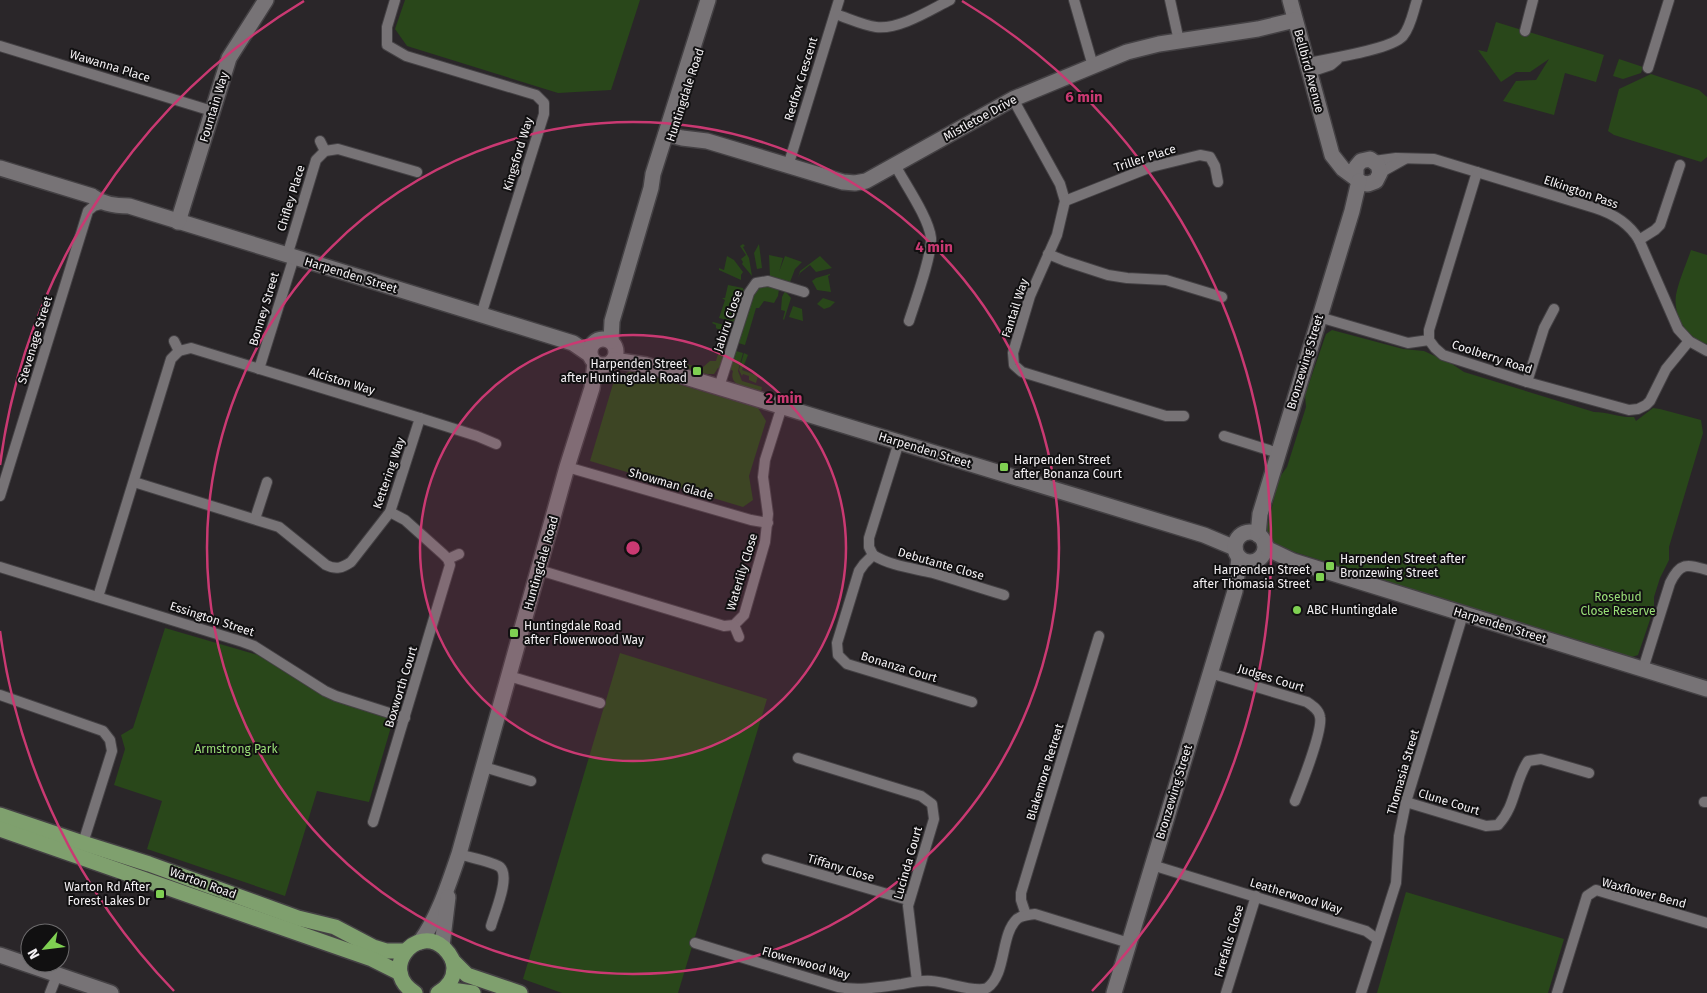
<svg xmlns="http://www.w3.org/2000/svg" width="1707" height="993" viewBox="0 0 1707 993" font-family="'Fira Sans',sans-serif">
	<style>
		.green { fill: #29471a }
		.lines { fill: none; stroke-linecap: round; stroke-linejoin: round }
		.street-casing { stroke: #444144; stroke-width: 12 }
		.secondary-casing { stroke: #444144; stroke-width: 18 }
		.primary-casing { stroke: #444144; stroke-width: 18 }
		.street { stroke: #777376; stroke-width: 10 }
		.secondary { stroke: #777376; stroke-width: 15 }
		.primary { stroke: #7fa06e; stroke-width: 15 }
		.ring { fill: none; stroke: #ca3972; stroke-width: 2.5 }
		.poi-dot { fill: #7fd052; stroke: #111011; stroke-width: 2 }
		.labels { text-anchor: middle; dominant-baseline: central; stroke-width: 4; stroke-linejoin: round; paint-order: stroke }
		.street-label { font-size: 12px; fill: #f4f1f4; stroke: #111011 }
		.poi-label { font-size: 12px; fill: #f4f1f4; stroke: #111011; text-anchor: start }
		.park-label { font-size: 12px; fill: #99de77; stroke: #111011 }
		.centre { fill: #ca3972; stroke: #111011; stroke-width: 2.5 }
		.ring-label { font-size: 15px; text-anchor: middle; font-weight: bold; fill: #ca3972; stroke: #111011; stroke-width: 4; stroke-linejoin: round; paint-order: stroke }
	</style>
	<rect width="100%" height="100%" fill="#2a2629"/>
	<g class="green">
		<polygon points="405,0 640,0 611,90 558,93 407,46 395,29"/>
		<polygon points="1496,22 1604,55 1596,82 1565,73 1554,115 1503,101 1516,81 1536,80 1549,59 1530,72 1516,72 1501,82 1478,50 1487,52"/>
		<polygon points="1619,59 1643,67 1641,73 1623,79 1613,76"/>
		<polygon points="1651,74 1699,90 1707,97 1707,157 1701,162 1614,135 1608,131 1619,89"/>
		<polygon points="743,244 745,246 743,247 749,258 752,276 742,264 743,262 741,259 746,255 740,246"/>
		<polygon points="759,244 762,268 757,269 754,253"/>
		<path d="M 1691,250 L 1707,255 L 1707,344 C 1687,338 1673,317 1676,295 C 1679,280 1686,265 1691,250 Z"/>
		<polygon points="769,255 783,258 779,272 785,256 802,262 795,269 790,282 770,277"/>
		<polygon points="727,256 734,260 743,272 741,275 741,280 719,270 719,268 724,270"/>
		<polygon points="820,256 832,268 816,272 810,265 800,273 798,278 800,271"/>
		<polygon points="830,274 830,275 828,276 831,292 817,290 812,281 816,278"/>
		<polygon points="728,285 743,288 744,291 735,322 719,318 725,300 722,298 725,298"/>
		<polygon points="768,285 779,289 778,296 774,303 764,301 759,308 756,308 745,345 738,343 753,294 759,287"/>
		<polygon points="785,291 791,298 784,320 783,319 785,311 781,310 782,297"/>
		<polygon points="823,298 835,302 830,307 824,309 817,304"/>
		<polygon points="793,306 802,309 803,321 789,317"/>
		<polygon points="713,322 728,326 726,338 719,342 721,331 716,328 716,325 712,323"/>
		<path d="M 1332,330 L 1403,349 L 1424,351 L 1452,364 L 1464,372 L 1594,412 C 1608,412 1620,418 1634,417 L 1636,421 L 1653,408 L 1660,409 L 1701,420 L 1703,433 L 1669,547 L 1669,560 L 1660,578 L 1654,597 L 1654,608 L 1638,655 L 1632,657 L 1432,596 L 1282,548 C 1274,544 1267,542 1266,532 L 1279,478 L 1287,467 L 1306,407 L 1305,395 L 1326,334 Z"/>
		<path d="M 736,351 L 743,353 L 738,371 L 742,381 L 762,387 L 761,392 C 750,388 728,387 733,371 L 730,369 Z"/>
		<polygon points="744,353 748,355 742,370 758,376 756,383 749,380 749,376 743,374 742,376 739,370"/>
		<polygon points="718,354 724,357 721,368 718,368 714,374 707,374 685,368 686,364 702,368 710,361 716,361"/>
		<polygon points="631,370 758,408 766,421 749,476 753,500 743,507 590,461 613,384"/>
		<polygon points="165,628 258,655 323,696 393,720 369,802 317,791 285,896 147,849 162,801 114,785 125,749 121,735 133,728"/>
		<polygon points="620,653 767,699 678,993 562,993 523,979"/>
		<polygon points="1406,892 1564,939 1548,993 1377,993"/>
	</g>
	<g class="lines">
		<defs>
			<g id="street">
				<polyline points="395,0 387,27 387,45 406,56 536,95 544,103 544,114 481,315"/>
				<polyline points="1074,0 1093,66"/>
				<polyline points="1170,0 1179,41"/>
				<path d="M 835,14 C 848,18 862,25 876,27 C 899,30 930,10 950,0"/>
				<polyline points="1525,31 1533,0"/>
				<polyline points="0,46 212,111"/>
				<path d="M 1307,63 C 1326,59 1391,50 1403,36 C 1411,26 1413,12 1417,0"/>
				<polyline points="1648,68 1669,0"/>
				<polyline points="1310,72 1331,65 1337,60"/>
				<polyline points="1013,99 1060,184 1065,201 1057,235 1030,296 1013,353 1014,365 1022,372 1166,416 1184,416"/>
				<polyline points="320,141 325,151"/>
				<path d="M 1374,161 L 1396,158 L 1434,159 L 1595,208 C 1614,214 1629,223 1639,240 L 1678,329 L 1689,341 L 1707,351"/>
				<path d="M 895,165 C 905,184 929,218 931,238 C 932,256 915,302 909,321"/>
				<polyline points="788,166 839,0"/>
				<polyline points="1477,172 1429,330 1429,340 1435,348 1443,355 1527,382 1629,410 1638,409 1646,405 1650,401 1666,369 1689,341"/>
				<polyline points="1380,173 1405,159"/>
				<polyline points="1065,201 1151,167 1200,155 1210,157 1215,166 1218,182"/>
				<polyline points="1639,240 1655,230 1660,225 1680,165"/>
				<polyline points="1048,254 1065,261 1108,275 1127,278 1166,280 1222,297"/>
				<polyline points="287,256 316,160 325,151 338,149 417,172"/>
				<polyline points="1319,317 1408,343 1429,340"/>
				<polyline points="174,341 179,351"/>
				<polyline points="259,369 294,257"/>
				<polyline points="1527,382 1544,328 1554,309"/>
				<polyline points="719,387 749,293 756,283 768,281 804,292"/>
				<polyline points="1224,436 1278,453"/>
				<polyline points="899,442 869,538 869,547 873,555 864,564 859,571 837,643 838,655 847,664 972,702"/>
				<polyline points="567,467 751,520 768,523"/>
				<path d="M 134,482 L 279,527 L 326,565 C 336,570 342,568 351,562 L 390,512 L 420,418"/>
				<polyline points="0,496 88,211 94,206 105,203"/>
				<polyline points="255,519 267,482"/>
				<path d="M 873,555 C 891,566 912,568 933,573 C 957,580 980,588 1004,595"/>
				<polyline points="448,559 459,554"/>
				<polyline points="0,567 243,642 254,646 325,691 336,696 405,718"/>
				<polyline points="539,570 724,626 734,625 744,615 765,542 768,514 763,477 765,460 782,406"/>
				<polyline points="98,597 171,359 179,351 191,348 420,418 477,436 496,444"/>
				<polyline points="734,625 739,637"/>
				<path d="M 1643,669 L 1670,583 C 1680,562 1687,564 1707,570"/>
				<path d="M 1210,673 L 1307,702 C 1313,706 1319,710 1320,717 C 1323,730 1301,786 1295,801"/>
				<polyline points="509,676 600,703"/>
				<polyline points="0,695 103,731 110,740 112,751 83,843"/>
				<polyline points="798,758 921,796 932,804 934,819 908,906 917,981"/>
				<polyline points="484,767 531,781"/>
				<path d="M 1406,802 L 1486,826 L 1498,825 C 1516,806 1514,782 1528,761 L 1541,759 L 1589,773"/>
				<polyline points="1704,802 1707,802"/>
				<polyline points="373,822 450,565 448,559 443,554 405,520 390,512"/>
				<path d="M 459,854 C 468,857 494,862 500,867 C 511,877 494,914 491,926"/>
				<polyline points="767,859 908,900"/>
				<polyline points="1152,865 1366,931 1377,939"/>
				<polyline points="1026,915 1021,900 1021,893 1099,636"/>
				<path d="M 695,943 L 838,987 C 860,991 880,987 902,984 C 912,982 922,980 932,981 C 947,982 975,993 987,988 C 1007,974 1000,935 1017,919 C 1022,915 1029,915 1035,914 L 1129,943"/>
				<polyline points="50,993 57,975"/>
				<polyline points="1226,993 1256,896"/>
				<polyline points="1361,993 1396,883 1399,836 1406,802 1463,614"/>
				<polyline points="1557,993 1587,896 1596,890 1707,923"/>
			</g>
			<g id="secondary">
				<polyline points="1290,0 1332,155 1343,169 1362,183 1368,184 1376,181 1380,173 1378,165 1370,159 1361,161 1356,167 1356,177"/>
				<polyline points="666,134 682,138 707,141 843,182 855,183 866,181 1013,99 1127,52 1159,44 1258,29 1295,20"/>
				<path d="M 0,168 L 92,196 C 102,204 116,206 129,206 L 573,343 L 589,354"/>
				<polyline points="178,222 229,58 266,0"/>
				<circle cx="603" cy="352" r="13"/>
				<polyline points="611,341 612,321 651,188 653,174 708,0"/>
				<polyline points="614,360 646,365 1204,535 1235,548"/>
				<circle cx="1250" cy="547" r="15"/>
				<polyline points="1258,535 1260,514 1352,211 1359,181"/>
				<polyline points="1265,544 1268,549 1293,561 1707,689"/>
				<path d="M 420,942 C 438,918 449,883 459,854 L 567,467 L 592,388 L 595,363"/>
				<polyline points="442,946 448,897"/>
				<polyline points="0,955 111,993"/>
				<polyline points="1114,993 1235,591 1239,558"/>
			</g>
			<g id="primary">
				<polyline points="0,815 83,843 149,864 298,918 335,927 373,947 386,951 405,951"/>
				<polyline points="0,829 372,959 400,973"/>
				<polyline points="453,961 467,975 520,993"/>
				<polyline points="444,989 473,993"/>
				<path d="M 415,993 C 378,970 416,923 444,948 C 449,953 454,960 454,968 C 454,979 447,988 438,993"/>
			</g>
		</defs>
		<use href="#street" class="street-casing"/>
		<use href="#secondary" class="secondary-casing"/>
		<use href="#primary" class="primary-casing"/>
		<use href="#street" class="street"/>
		<use href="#secondary" class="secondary"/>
		<use href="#primary" class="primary"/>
	</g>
	<circle cx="633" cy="548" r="213" fill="#ca3972" fill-opacity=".12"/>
	<g class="ring">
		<circle cx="633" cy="548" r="213"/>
		<circle cx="633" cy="548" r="426"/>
		<path d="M174 991A638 638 0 0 1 0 631M0 465A638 638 0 0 1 304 1M962 1A638 638 0 0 1 1092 991"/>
	</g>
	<g class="poi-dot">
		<rect x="692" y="366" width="10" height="10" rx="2.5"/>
		<rect x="999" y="462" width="10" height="10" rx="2.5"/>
		<rect x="1325" y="561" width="10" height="10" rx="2.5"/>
		<rect x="1315" y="572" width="10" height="10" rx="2.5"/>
		<circle cx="1297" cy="610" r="5"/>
		<rect x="509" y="628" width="10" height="10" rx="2.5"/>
		<rect x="155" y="889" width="10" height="10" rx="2.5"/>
	</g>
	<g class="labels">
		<g class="street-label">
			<text transform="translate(110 66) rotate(17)">Wawanna Place</text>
			<text transform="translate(1309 71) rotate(75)">Bellbird Avenue</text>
			<text transform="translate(801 79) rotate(-73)">Redfox Crescent</text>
			<text transform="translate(685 95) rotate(-72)">Huntingdale Road</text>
			<text transform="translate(214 107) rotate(-73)">Fountain Way</text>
			<text transform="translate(980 118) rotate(-29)">Mistletoe Drive</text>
			<text transform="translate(518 154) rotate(-73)">Kingsford Way</text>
			<text transform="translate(1145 158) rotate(-18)">Triller Place</text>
			<text transform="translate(1581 192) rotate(19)">Elkington Pass</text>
			<text transform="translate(291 198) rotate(-73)">Chifley Place</text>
			<text transform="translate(351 275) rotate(17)">Harpenden Street</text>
			<text transform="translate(1015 308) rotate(-72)">Fantail Way</text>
			<text transform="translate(264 309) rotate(-73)">Bonney Street</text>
			<text transform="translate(728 321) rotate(-71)">Jabiru Close</text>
			<text transform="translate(35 340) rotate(-73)">Stevenage Street</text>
			<text transform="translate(1492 357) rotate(18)">Coolberry Road</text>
			<text transform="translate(1305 362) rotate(-73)">Bronzewing Street</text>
			<text transform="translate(342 381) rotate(17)">Alciston Way</text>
			<text transform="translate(925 450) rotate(17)">Harpenden Street</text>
			<text transform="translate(389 473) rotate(-71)">Kettering Way</text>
			<text transform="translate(671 484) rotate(16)">Showman Glade</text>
			<text transform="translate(541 563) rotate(-74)">Huntingdale Road</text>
			<text transform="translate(941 564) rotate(16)">Debutante Close</text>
			<text transform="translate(742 572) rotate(-73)">Waterlily Close</text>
			<text transform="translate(212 619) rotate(18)">Essington Street</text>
			<text transform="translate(1500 625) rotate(17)">Harpenden Street</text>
			<text transform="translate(899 667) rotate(17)">Bonanza Court</text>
			<text transform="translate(1271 678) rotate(17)">Judges Court</text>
			<text transform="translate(401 687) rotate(-73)">Boxworth Court</text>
			<text transform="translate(1045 772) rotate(-73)">Blakemore Retreat</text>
			<text transform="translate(1403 772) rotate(-74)">Thomasia Street</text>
			<text transform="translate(1174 792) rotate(-73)">Bronzewing Street</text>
			<text transform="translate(1449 802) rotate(17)">Clune Court</text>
			<text transform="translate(908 863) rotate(-74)">Lucinda Court</text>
			<text transform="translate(841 868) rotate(17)">Tiffany Close</text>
			<text transform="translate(203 883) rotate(20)">Warton Road</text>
			<text transform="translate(1644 893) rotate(15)">Waxflower Bend</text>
			<text transform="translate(1296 896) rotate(17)">Leatherwood Way</text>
			<text transform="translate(1229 941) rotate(-73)">Firefalls Close</text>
			<text transform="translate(806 963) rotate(16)">Flowerwood Way</text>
		</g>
		<g class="poi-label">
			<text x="687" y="364" text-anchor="end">Harpenden Street<tspan x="687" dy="14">after Huntingdale Road</tspan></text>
			<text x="1014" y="460">Harpenden Street<tspan x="1014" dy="14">after Bonanza Court</tspan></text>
			<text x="1340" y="559">Harpenden Street after<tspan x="1340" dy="14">Bronzewing Street</tspan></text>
			<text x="1310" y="570" text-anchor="end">Harpenden Street<tspan x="1310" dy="14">after Thomasia Street</tspan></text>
			<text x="1307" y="610">ABC Huntingdale</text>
			<text x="524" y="626">Huntingdale Road<tspan x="524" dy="14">after Flowerwood Way</tspan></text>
			<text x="150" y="887" text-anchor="end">Warton Rd After<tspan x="150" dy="14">Forest Lakes Dr</tspan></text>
		</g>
		<g class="park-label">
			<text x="1618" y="597">Rosebud<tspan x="1618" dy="14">Close Reserve</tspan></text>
			<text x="236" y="749">Armstrong Park</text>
		</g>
	</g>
	<circle cx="633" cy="548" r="8" class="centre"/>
	<g class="ring-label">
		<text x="1084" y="102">6 min</text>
		<text x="934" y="252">4 min</text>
		<text x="784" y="403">2 min</text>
	</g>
	<g transform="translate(45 948) rotate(242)"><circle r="24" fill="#111011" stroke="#6c6a6c"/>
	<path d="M0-4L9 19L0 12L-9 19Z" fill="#7fd052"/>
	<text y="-8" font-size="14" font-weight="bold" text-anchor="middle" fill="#f4f1f4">N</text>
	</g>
</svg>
